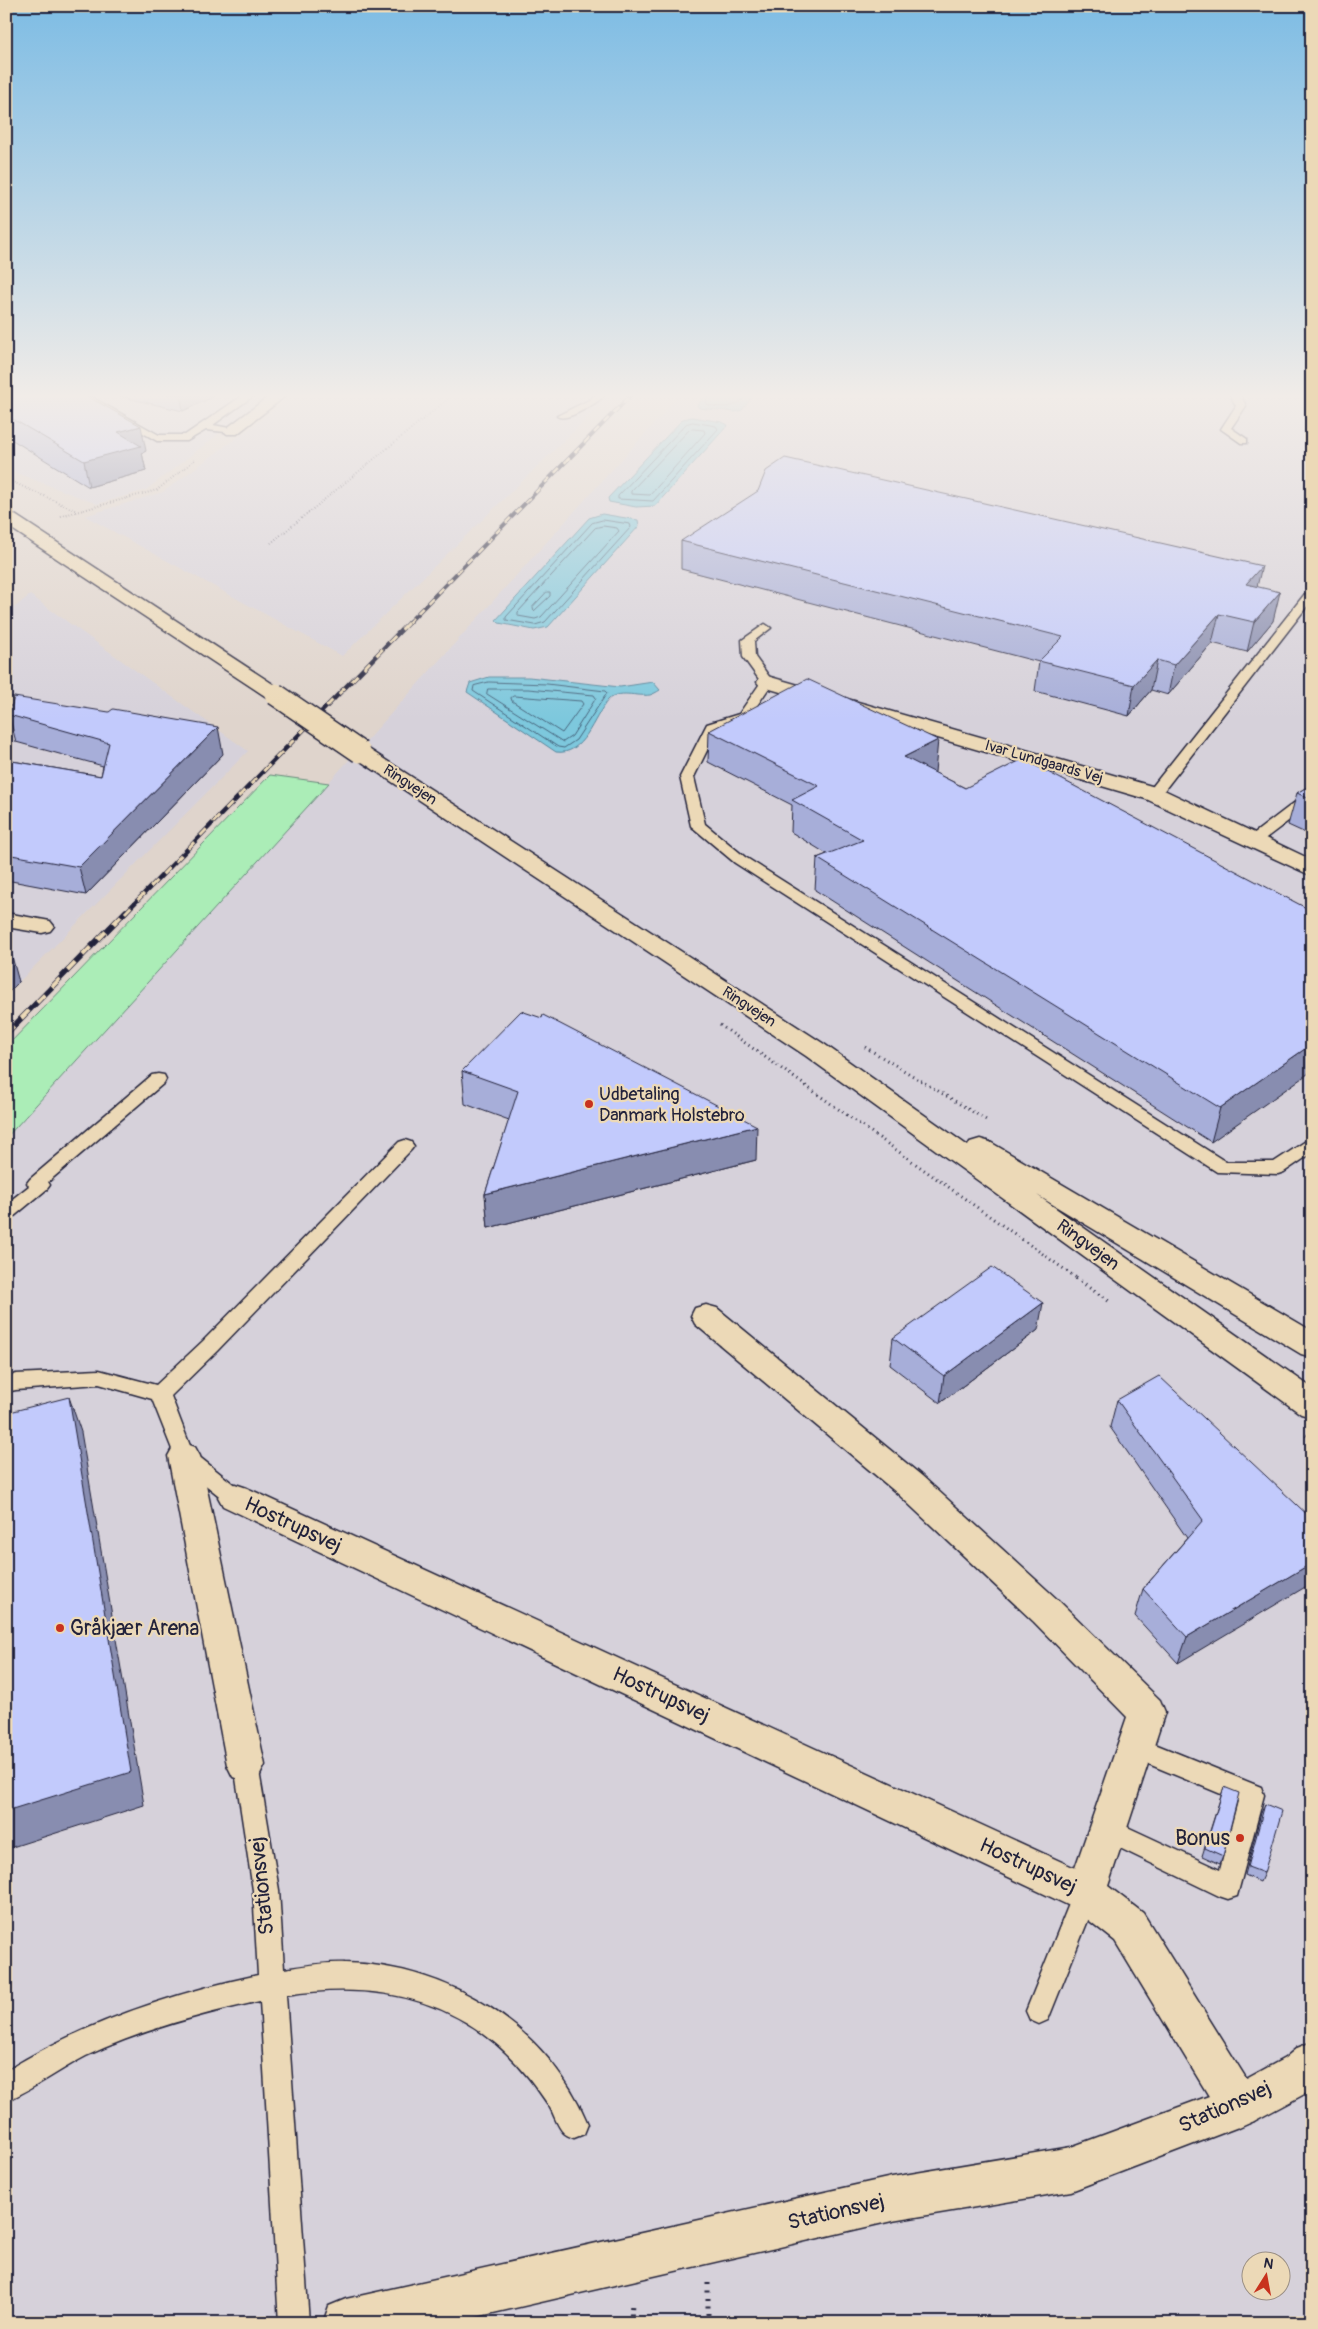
<svg xmlns="http://www.w3.org/2000/svg" width="1318" height="2329" viewBox="0 0 1318 2329" font-family="Pangolin,sans-serif">
	<style>
		.built { fill: #d6d1da; fill-rule: evenodd }
		.green { fill: #abedb7; stroke: #668879 }
		.water { fill: #7dc8dd; stroke: #59869c }
		.lines { fill: none; stroke-linecap: round; stroke-linejoin: round }
		.shore { stroke: #46647c; stroke-width: 1 }
		.lane-casing { stroke: #22223b; stroke-width: 3 }
		.street-casing { stroke: #22223b; stroke-width: 3 }
		.secondary-casing { stroke: #22223b; stroke-width: 3 }
		.primary-casing { stroke: #22223b; stroke-width: 3 }
		.path-far3 { stroke: #22223b; stroke-width: 2; stroke-dasharray: 0.5 2.5; stroke-linecap: butt }
		.path-far2 { stroke: #22223b; stroke-width: 3; stroke-dasharray: 1 4; stroke-linecap: butt }
		.path-far1 { stroke: #22223b; stroke-width: 4; stroke-dasharray: 1 4.5; stroke-linecap: butt }
		.path { stroke: #22223b; stroke-width: 5; stroke-dasharray: 2 5.5; stroke-linecap: butt }
		.lane { fill: #ecd9b7; fill-rule: evenodd }
		.street { fill: #ecd9b7; fill-rule: evenodd }
		.secondary { fill: #ecd9b7; fill-rule: evenodd }
		.primary { fill: #ecd9b7; fill-rule: evenodd }
		.rail-far2-casing { stroke: #22223b; stroke-width: 4 }
		.rail-far1-casing { stroke: #22223b; stroke-width: 4.5 }
		.rail-casing { stroke: #22223b; stroke-width: 5.5 }
		.rail-far2 { stroke: #ecd9b7; stroke-width: 2.5; stroke-dasharray: 7; stroke-linecap: butt }
		.rail-far1 { stroke: #ecd9b7; stroke-width: 3; stroke-dasharray: 9; stroke-linecap: butt }
		.rail { stroke: #ecd9b7; stroke-width: 4; stroke-dasharray: 11; stroke-linecap: butt }
		.primary-bridge-casing { stroke: #22223b; stroke-width: 24; stroke-linecap: butt }
		.primary-bridge { stroke: #ecd9b7; stroke-width: 21 }
		.wall { fill: #a7aed9; stroke: #22223b }
		.shaded-wall { fill: #888db0; stroke: #22223b }
		.building { fill: #c2cafc; stroke: #22223b }
		.poi-dot { fill: #c8321e; stroke: #ecd9b7; stroke-width: 2 }
		.labels { text-anchor: middle; dominant-baseline: central; stroke-width: 4.5; stroke-linejoin: round; paint-order: stroke }
		.far-street-label { font-size: 15px; fill: #22223b; stroke: #ecd9b7 }
		.poi-label { font-size: 18px; fill: #22223b; stroke: #ecd9b7; text-anchor: start }
		.street-label { font-size: 18px; fill: #22223b; stroke: #ecd9b7 }
		.near-street-label { font-size: 21px; fill: #22223b; stroke: #ecd9b7 }
		.near-poi-label { font-size: 21px; fill: #22223b; stroke: #ecd9b7; text-anchor: start }
	</style>
	<rect width="100%" height="100%" fill="#dfd4cc"/>
	<filter id="ink" filterUnits="userSpaceOnUse"><feTurbulence type="fractalNoise" baseFrequency=".02" numOctaves="2"/><feDisplacementMap in="SourceGraphic" scale="10" xChannelSelector="R" yChannelSelector="G"/><feConvolveMatrix kernelMatrix="1 2 1 2 8 2 1 2 1" color-interpolation-filters="sRGB"/></filter>
	<g filter="url(#ink)">
		<g class="built">
			<polygon points="6,394 270,394 146,490 97,504 6,469"/>
			<polygon points="296,394 612,394 342,656 85,516 163,492"/>
			<path d="M 681,394 L 1312,394 L 1312,2323 L 6,2323 L 6,1138 ZM 1250,2262 L 1280,2262 L 1280,2292 L 1250,2292 Z"/>
			<polygon points="30,595 248,751 6,995 6,614"/>
		</g>
		<polygon class="green" points="270,775 329,783 6,1138 6,1047"/>
		<g class="water">
			<polygon points="707,394 755,394 742,410 736,412 699,408 697,405"/>
			<polygon points="692,417 722,422 728,425 655,506 636,507 609,502 608,498 683,419"/>
			<polygon points="602,514 638,520 639,526 548,627 534,630 499,623 496,620 589,518"/>
			<path d="M 489,677 L 529,677 L 620,687 L 653,682 L 660,690 C 657,692 653,694 650,695 C 636,697 619,689 608,700 C 593,718 584,756 556,752 L 467,692 L 470,683 Z"/>
		</g>
		<g class="lines">
			<g class="shore">
				<path d="M 710,394 L 706,402 L 708,405 C 726,409 736,408 748,394"/>
				<polygon points="693,422 716,426 718,429 653,501 618,499 618,496 686,424"/>
				<polygon points="693,429 704,430 705,433 650,495 631,494 631,491 689,430"/>
				<polygon points="603,520 630,524 631,527 545,622 535,625 506,620 506,617 592,523"/>
				<polygon points="603,526 617,528 619,531 541,617 535,619 518,616 518,612 595,528"/>
				<polygon points="547,592 550,592 550,596 534,611 533,607"/>
				<polygon points="489,682 547,684 605,691 607,693 576,740 564,748 558,747 473,691 474,686"/>
				<polygon points="488,689 528,689 594,695 596,698 572,736 563,742 487,694"/>
				<polygon points="514,696 581,701 583,704 562,733 512,701 511,698"/>
			</g>
			<defs>
				<g id="lane">
					<polygon points="75,394 86,394 159,435 185,435 245,394 256,394 213,425 235,429 235,433 206,430 187,441 157,441"/>
					<path d="M 596,394 L 606,394 C 599,402 566,423 557,416 L 589,400 Z"/>
					<polygon points="1233,394 1242,394 1241,396 1246,406 1231,428 1247,439 1247,443 1241,443 1221,429 1236,406 1231,396"/>
					<polygon points="1308,594 1312,595 1312,600 1159,797 1149,797 1147,794 1149,791 1304,595"/>
					<polygon points="765,624 771,628 754,641 755,657 773,682 747,720 717,730 694,777 705,824 745,857 1226,1162 1274,1162 1306,1141 1312,1139 1312,1153 1284,1172 1278,1174 1217,1172 735,863 691,826 680,777 707,724 739,714 761,682 743,657 742,640"/>
					<polygon points="6,696 39,705 41,708 35,712 6,704"/>
					<polygon points="1312,792 1312,803 1258,844 1248,844 1246,841 1248,838 1307,793"/>
					<polygon points="158,1074 164,1075 166,1079 164,1083 48,1182 50,1185 47,1189 12,1218 6,1220 6,1204 29,1186 27,1183 30,1179 152,1075"/>
					<polygon points="405,1140 411,1142 414,1146 411,1150 217,1351 171,1396 192,1451 242,1491 246,1497 242,1503 235,1505 228,1503 177,1462 152,1399 99,1384 16,1390 6,1392 6,1377 16,1374 99,1370 156,1385 203,1341 399,1142"/>
					<polygon points="1135,1736 1261,1787 1264,1795 1237,1896 1228,1899 1219,1896 1099,1838 1096,1830 1099,1822 1108,1818 1220,1870 1238,1801 1127,1755 1123,1747 1127,1739"/>
					<path d="M 246,1754 L 254,1757 L 258,1765 L 279,1890 L 284,1969 C 304,1966 325,1962 345,1963 C 449,1965 548,2027 588,2124 L 584,2134 L 574,2138 C 571,2137 566,2135 564,2133 C 557,2126 554,2114 549,2106 C 543,2097 536,2087 529,2078 C 467,2000 381,1980 286,1995 L 309,2323 L 279,2323 L 260,2001 C 201,2014 141,2030 86,2056 C 59,2070 34,2089 6,2101 L 6,2071 C 83,2023 170,1994 258,1975 L 253,1890 L 234,1765 L 238,1757 Z"/>
					<polygon points="1086,1881 1095,1884 1099,1893 1048,2020 1039,2024 1030,2020 1026,2011 1077,1884"/>
				</g>
				<g id="street">
					<polygon points="272,394 288,394 237,434 227,434 224,431 227,428"/>
					<polygon points="767,676 1162,789 1312,860 1312,876 1146,799 760,686 757,682 760,678"/>
					<polygon points="6,913 50,921 54,926 50,931 42,933 6,927"/>
					<polygon points="706,1305 717,1308 922,1476 1058,1600 1160,1700 1165,1712 1108,1886 1143,1913 1254,2091 1261,2106 1254,2121 1239,2128 1224,2121 1115,1941 1072,1907 223,1506 218,1497 223,1488 235,1484 247,1488 1075,1868 1127,1717 1034,1622 898,1494 695,1324 691,1316 695,1308"/>
					<polygon points="184,1443 195,1447 200,1456 265,1765 259,1777 246,1782 233,1777 227,1765 168,1456 173,1447"/>
				</g>
				<polygon id="secondary" points="1312,2042 1312,2090 1254,2121 1071,2191 892,2221 450,2323 323,2323 329,2306 346,2299 892,2177 1071,2147 1228,2089 1285,2058 1297,2048"/>
				<g id="primary">
					<polygon points="6,512 12,513 282,690 285,694 282,698 275,700 268,698 6,525"/>
					<polygon points="360,746 367,748 824,1044 968,1146 970,1142 980,1139 990,1142 1312,1331 1312,1357 1301,1354 1037,1195 1312,1388 1312,1417 1301,1414 806,1056 353,756 350,752 353,748"/>
				</g>
			</defs>
			<use href="#lane" class="lane-casing"/>
			<use href="#street" class="street-casing"/>
			<use href="#secondary" class="secondary-casing"/>
			<use href="#primary" class="primary-casing"/>
			<g class="path-far3">
				<polyline points="6,479 77,511"/>
				<polyline points="61,516 157,490 196,459"/>
				<polyline points="271,543 454,394"/>
			</g>
			<g class="path-far2">
				<polyline points="720,1025 1078,1279"/>
				<polyline points="865,1047 988,1121"/>
			</g>
			<g class="path-far1">
				<polyline points="1076,1278 1109,1301"/>
				<polyline points="1306,1435 1312,1439"/>
			</g>
			<g class="path">
				<polyline points="708,2283 708,2323"/>
				<polyline points="631,2323 632,2301"/>
			</g>
			<use href="#lane" class="lane"/>
			<use href="#street" class="street"/>
			<use href="#secondary" class="secondary"/>
			<use href="#primary" class="primary"/>
			<defs>
				<polyline id="rail-far2" points="408,623 632,394"/>
				<polyline id="rail-far1" points="125,913 409,622"/>
				<polyline id="rail" points="6,1034 126,911"/>
			</defs>
			<use href="#rail-far2" class="rail-far2-casing"/>
			<use href="#rail-far1" class="rail-far1-casing"/>
			<use href="#rail" class="rail-casing"/>
			<use href="#rail-far2" class="rail-far2"/>
			<use href="#rail-far1" class="rail-far1"/>
			<use href="#rail" class="rail"/>
			<defs>
				<polyline id="primary-bridge" points="275,694 360,752"/>
			</defs>
			<use href="#primary-bridge" class="primary-bridge-casing"/>
			<use href="#primary-bridge" class="primary-bridge"/>
		</g>
		<g class="wall">
			<polygon points="6,394 146,451 142,453 146,471 89,487 6,436"/>
			<polygon points="110,394 219,394 183,411"/>
			<polygon points="681,541 1257,587 1273,621 1247,652 1212,643 1168,695 1151,690 1129,716 1035,691 1039,662 681,569"/>
			<polygon points="9,715 223,754 86,895 6,880 6,760 101,776 103,766 16,742"/>
			<polygon points="709,731 935,772 933,772 965,788 1312,911 1211,1142 815,890 817,858 827,854 791,832 792,805 708,762"/>
			<polygon points="1312,784 1312,836 1288,825 1297,793"/>
			<polygon points="542,1018 756,1160 488,1228 485,1194 509,1120 465,1104 462,1071"/>
			<polygon points="1038,1330 940,1403 890,1365 893,1338"/>
			<polygon points="1117,1400 1312,1519 1178,1663 1135,1616 1143,1589 1187,1538 1110,1427"/>
			<polygon points="1224,1787 1223,1856 1220,1864 1202,1856 1221,1796"/>
			<polygon points="1265,1804 1264,1873 1260,1882 1245,1875 1261,1813"/>
		</g>
		<g class="shaded-wall">
			<polygon points="180,394 219,394 183,411"/>
			<polygon points="141,426 146,451 142,453 146,471 89,487 84,461 118,432"/>
			<polygon points="1262,566 1255,595 1246,584"/>
			<polygon points="1280,592 1273,621 1247,652 1254,622"/>
			<polygon points="1219,614 1212,643 1168,695 1174,665"/>
			<polygon points="1157,660 1151,690 1129,716 1134,685"/>
			<polygon points="218,727 223,754 86,895 79,867"/>
			<polygon points="938,740 935,772 901,789 904,757"/>
			<polygon points="11,953 19,982 6,995 6,958"/>
			<polygon points="1312,1044 1312,1071 1211,1142 1220,1108"/>
			<polygon points="757,1126 756,1160 488,1228 485,1194"/>
			<polygon points="1043,1303 1038,1330 940,1403 944,1376"/>
			<polygon points="69,1397 81,1432 144,1805 6,1849 6,1811"/>
			<polygon points="1312,1563 1312,1583 1178,1663 1187,1637"/>
		</g>
		<g class="building">
			<polygon points="6,394 83,394 141,426 118,432 141,446 84,461 6,415"/>
			<polygon points="785,458 1262,566 1246,584 1280,592 1254,622 1219,614 1174,665 1157,660 1134,685 1039,661 1063,637 681,541 758,491 766,471"/>
			<polygon points="807,679 938,740 904,757 965,788 1023,759 1312,911 1312,1044 1220,1108 817,858 863,840 792,800 819,786 709,731"/>
			<polygon points="14,697 109,712 113,709 218,727 79,867 6,854 6,760 101,776 109,743 9,715"/>
			<polygon points="1312,784 1312,800 1297,793"/>
			<polygon points="6,953 11,953 6,958"/>
			<polygon points="521,1011 542,1018 543,1015 757,1126 485,1194 518,1091 462,1071"/>
			<polygon points="992,1267 1043,1303 944,1376 893,1338"/>
			<polygon points="1159,1376 1312,1519 1312,1563 1187,1637 1143,1589 1203,1520 1117,1400"/>
			<polygon points="69,1397 131,1772 6,1811 6,1413"/>
			<polygon points="1224,1787 1239,1793 1223,1856 1205,1848"/>
			<polygon points="1265,1804 1282,1811 1264,1873 1248,1867"/>
		</g>
	</g>
	<linearGradient id="sky" x2="0" y2="1"><stop stop-color="#7dbce4"/><stop offset="0.55" stop-color="#f1ece8"/><stop offset="1" stop-color="#f1ece8" stop-opacity="0"/></linearGradient>
	<rect width="1318" height="720" fill="url(#sky)"/>
	<g class="poi-dot">
		<circle cx="589" cy="1104" r="5"/>
		<circle cx="60" cy="1628" r="5"/>
		<circle cx="1240" cy="1838" r="5"/>
	</g>
	<g class="labels">
		<g class="far-street-label">
			<text transform="translate(1044 762) rotate(16)">Ivar Lundgaards Vej</text>
			<text transform="translate(410 785) rotate(33)">Ringvejen</text>
			<text transform="translate(749 1007) rotate(33)">Ringvejen</text>
		</g>
		<g class="poi-label">
			<text x="599" y="1094">Udbetaling<tspan x="599" dy="21">Danmark Holstebro</tspan></text>
		</g>
		<g class="street-label">
			<text transform="translate(1088 1245) rotate(36)">Ringvejen</text>
		</g>
		<g class="near-street-label">
			<text transform="translate(293 1525) rotate(25)">Hostrupsvej</text>
			<text transform="translate(661 1695) rotate(25)">Hostrupsvej</text>
			<text transform="translate(1028 1866) rotate(25)">Hostrupsvej</text>
			<text transform="translate(262 1886) rotate(-96)">Stationsvej</text>
			<text transform="translate(1225 2107) rotate(-24)">Stationsvej</text>
			<text transform="translate(836 2212) rotate(-13)">Stationsvej</text>
		</g>
		<g class="near-poi-label">
			<text x="70" y="1628">Gråkjær Arena</text>
			<text x="1230" y="1838" text-anchor="end">Bonus</text>
		</g>
	</g>
	<rect width="1318" height="2329" fill="none" stroke="#ecd9b7" stroke-width="25"/>
	<rect x="12" y="12" width="1293" height="2304" fill="none" stroke="#22223b" stroke-width="2" filter="url(#ink)"/>
	<g transform="translate(1266 2276) rotate(11)"><circle r="24" fill="#ecd9b7" stroke="#9b9085"/>
	<path d="M0-4L9 19L0 12L-9 19Z" fill="#c8321e"/>
	<text y="-8" font-size="14" font-weight="bold" text-anchor="middle" fill="#22223b">N</text>
	</g>
</svg>
